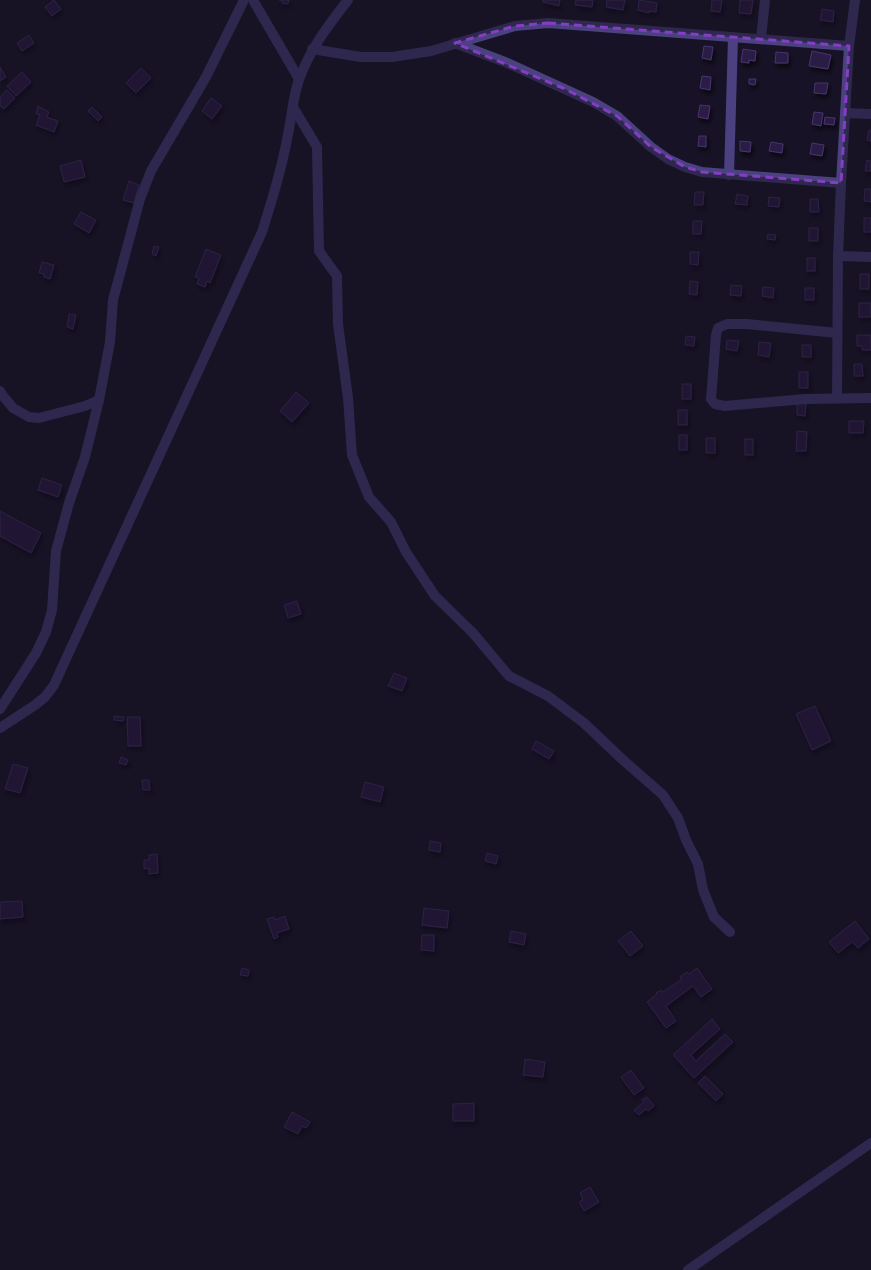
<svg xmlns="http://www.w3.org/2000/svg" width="871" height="1270" viewBox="0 0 871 1270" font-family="Montserrat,sans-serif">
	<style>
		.building { fill: #2b1f44; stroke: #46346e; filter: url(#shadow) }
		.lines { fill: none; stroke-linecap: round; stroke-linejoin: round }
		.street { stroke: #4b4180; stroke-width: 10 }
		.marked { fill: none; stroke: #853dc5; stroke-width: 3; stroke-dasharray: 8 5; stroke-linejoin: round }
	</style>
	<defs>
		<filter id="shadow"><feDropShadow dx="2" dy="3.5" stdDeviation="2" flood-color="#0009"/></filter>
	</defs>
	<rect width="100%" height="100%" fill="#171225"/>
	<g class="building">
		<polygon points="54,0 61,9 52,16 45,7"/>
		<polygon points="279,0 289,0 288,4 282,3 282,1"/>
		<polygon points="543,0 560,0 559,6 543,2"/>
		<polygon points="576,0 593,0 592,7 575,5"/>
		<polygon points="607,0 625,0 623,10 606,7"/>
		<polygon points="639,0 657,3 656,12 649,11 649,13 638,10"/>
		<polygon points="712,0 722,0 720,12 711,11"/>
		<polygon points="740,0 753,0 751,14 739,13"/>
		<polygon points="822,9 834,11 833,22 820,20"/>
		<polygon points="29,35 34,43 22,51 17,43"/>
		<polygon points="704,46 713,47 711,60 702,58"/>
		<polygon points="743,49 756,51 755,61 749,60 749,63 741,62"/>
		<polygon points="812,51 831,55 828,69 809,66"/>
		<polygon points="776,52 788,53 788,63 775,63"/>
		<polygon points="0,67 6,77 0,81"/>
		<polygon points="141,68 151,78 136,93 126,83"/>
		<polygon points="22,72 31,82 16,96 7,86"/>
		<polygon points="702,76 711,77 710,90 700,88"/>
		<polygon points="749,79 756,79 755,85 749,84"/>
		<polygon points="815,83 828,83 826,94 814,93"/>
		<polygon points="7,90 15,98 4,109 0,106 0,97"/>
		<polygon points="211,98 222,106 212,119 202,111"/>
		<polygon points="700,105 710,106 708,119 698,117"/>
		<polygon points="38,106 49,112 47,117 58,121 54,132 36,125 40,115 36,114"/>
		<polygon points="92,107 102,117 98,121 88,111"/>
		<polygon points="814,112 823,113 821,126 812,124"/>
		<polygon points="825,117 835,118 834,125 824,124"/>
		<polygon points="869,130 871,130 871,141 867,140"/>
		<polygon points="699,136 706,136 706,147 698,146"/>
		<polygon points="740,141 751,142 750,152 740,151"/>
		<polygon points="771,142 783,144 782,153 769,151"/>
		<polygon points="812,143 824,145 822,156 810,154"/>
		<polygon points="81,160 85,177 64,182 60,166"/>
		<polygon points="867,160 871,161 871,171 865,171"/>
		<polygon points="129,181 139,185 134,203 123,200"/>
		<polygon points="865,189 871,189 871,202 864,201"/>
		<polygon points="695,192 704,192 703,205 694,205"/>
		<polygon points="737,194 748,196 747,205 735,204"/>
		<polygon points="769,197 780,198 779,207 768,206"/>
		<polygon points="810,199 818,199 819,212 810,212"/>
		<polygon points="81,212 96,220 89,233 74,224"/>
		<rect x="864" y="218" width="7" height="14"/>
		<polygon points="693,221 702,221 701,234 693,234"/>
		<rect x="809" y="228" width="9" height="13"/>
		<polygon points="768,234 776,235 775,240 767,239"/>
		<polygon points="154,246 159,247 156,256 152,254"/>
		<polygon points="206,249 221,255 210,283 207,281 205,287 197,284 199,278 195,277"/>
		<polygon points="690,252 699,252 698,265 690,264"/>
		<rect x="807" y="258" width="8" height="13"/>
		<polygon points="42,262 54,265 50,279 44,277 44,274 39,273"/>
		<rect x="860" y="274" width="9" height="15"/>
		<polygon points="690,281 698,282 697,295 689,294"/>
		<polygon points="731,285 742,286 741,296 730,295"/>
		<polygon points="763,287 774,288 773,298 762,296"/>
		<rect x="805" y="288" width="9" height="12"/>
		<rect x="859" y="303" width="12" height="14"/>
		<polygon points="69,314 76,315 73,329 67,327"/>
		<polygon points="857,335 871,335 871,350 862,350 862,346 857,346"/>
		<polygon points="686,336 695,337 694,346 685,345"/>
		<polygon points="727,340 739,341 737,351 726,349"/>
		<polygon points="759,342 771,343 769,357 758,355"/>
		<rect x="802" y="345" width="9" height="12"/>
		<polygon points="854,364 862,364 863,376 854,376"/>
		<rect x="799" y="372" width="9" height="16"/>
		<rect x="682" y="384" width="9" height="15"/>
		<polygon points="296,392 309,403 292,422 280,411"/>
		<polygon points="797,403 806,404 805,416 797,415"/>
		<rect x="678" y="410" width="9" height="15"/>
		<polygon points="849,421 864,421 863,433 849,433"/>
		<polygon points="797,431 807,432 806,451 796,451"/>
		<rect x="679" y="435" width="8" height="15"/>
		<rect x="706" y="438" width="9" height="15"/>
		<rect x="745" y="439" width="8" height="16"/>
		<polygon points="42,478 62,485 58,497 38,490"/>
		<polygon points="0,511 41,533 31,553 0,536"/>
		<polygon points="297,601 301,614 288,618 284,605"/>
		<polygon points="394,673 407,678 402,691 388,686"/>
		<polygon points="815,706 831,741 812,750 796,714"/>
		<polygon points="114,716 124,717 123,721 114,720"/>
		<polygon points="127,717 140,717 141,746 128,746"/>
		<polygon points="536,741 554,751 549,759 532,749"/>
		<polygon points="121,757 128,760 126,765 119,763"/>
		<polygon points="13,764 28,768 20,793 5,789"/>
		<polygon points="142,780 149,780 150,790 143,790"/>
		<polygon points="365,782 384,787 380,802 361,797"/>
		<polygon points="430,841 441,843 440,852 429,850"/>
		<polygon points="487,853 498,856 496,864 485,861"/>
		<polygon points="157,854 158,873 149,874 149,868 144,869 144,860 149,860 149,855"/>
		<polygon points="22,901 23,917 0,919 0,902"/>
		<polygon points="424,908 449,911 447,928 422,925"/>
		<polygon points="285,916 289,929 277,933 278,937 274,939 267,919 274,917 275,920"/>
		<polygon points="855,921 869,939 858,948 852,942 838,953 829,942"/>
		<polygon points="511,931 526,934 524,945 509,942"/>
		<polygon points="631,931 643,946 630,956 618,941"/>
		<polygon points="422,935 434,935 434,951 421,950"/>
		<polygon points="242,968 249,970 248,976 240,975"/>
		<polygon points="697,968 712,989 701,997 693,986 666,1006 676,1021 666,1028 647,1002 657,994 656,993 661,990 663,992 682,979 680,977 687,972 689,974"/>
		<polygon points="712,1019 720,1029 691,1055 696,1061 725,1034 733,1042 694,1078 673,1055"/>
		<polygon points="525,1059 545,1062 543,1077 523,1075"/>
		<polygon points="631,1070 644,1088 634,1095 621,1077"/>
		<polygon points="705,1076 723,1094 716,1101 698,1083"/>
		<polygon points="647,1097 654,1106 648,1111 646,1109 639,1115 634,1110 644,1102 642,1100"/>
		<polygon points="474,1103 474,1121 453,1121 453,1104"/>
		<polygon points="292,1112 310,1122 306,1128 302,1126 298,1134 284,1127"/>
		<polygon points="590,1187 599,1202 584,1211 579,1202 583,1200 580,1193"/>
	</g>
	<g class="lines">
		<g class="street">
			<polyline points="253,0 299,79"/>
			<polyline points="761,39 765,0"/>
			<polyline points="455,43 505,62 593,102 617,116 651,147 668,159 685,167 702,172 841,183"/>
			<polyline points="312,49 361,57 392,57 431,51 515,26 548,23 849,46"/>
			<polyline points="293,107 317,147 319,251 337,276 338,324 348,398 352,455 369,497 391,522 406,552 435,596 473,633 509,676 548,696 584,723 623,760 663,795 678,818 686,840 698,864 703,890 714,917 730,932"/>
			<polyline points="845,113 871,114"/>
			<polyline points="729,175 733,37"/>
			<polyline points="838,256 871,257"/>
			<polyline points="837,333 747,324 727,324 718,328 716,335 711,399 715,404 725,406 805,399 871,398"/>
			<polyline points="0,391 3,396 13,408 29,417 39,418 85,406 99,400"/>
			<polyline points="837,398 838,256 841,183 849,46 855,0"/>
			<polyline points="0,709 36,653 46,632 52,610 56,551 69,503 85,457 99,400 110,342 113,300 140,199 151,171 206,77 244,0"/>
			<path d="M 0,728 L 35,705 L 45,697 L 54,685 L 262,232 C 272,200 282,168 288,134 C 292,116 293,94 300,77 C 312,46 328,26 348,0"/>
			<polyline points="688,1270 871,1143"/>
		</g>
	</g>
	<path d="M0 0H871V1270H0ZM 548,23 L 849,46 L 841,183 L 702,172 L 685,167 L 651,147 L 617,116 L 565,89 L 455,43 L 515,26 Z" fill="#171225" fill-opacity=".55" fill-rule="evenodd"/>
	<path class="marked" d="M 548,23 L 849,46 L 841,183 L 702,172 L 685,167 L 651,147 L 617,116 L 565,89 L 455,43 L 515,26 Z"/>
</svg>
